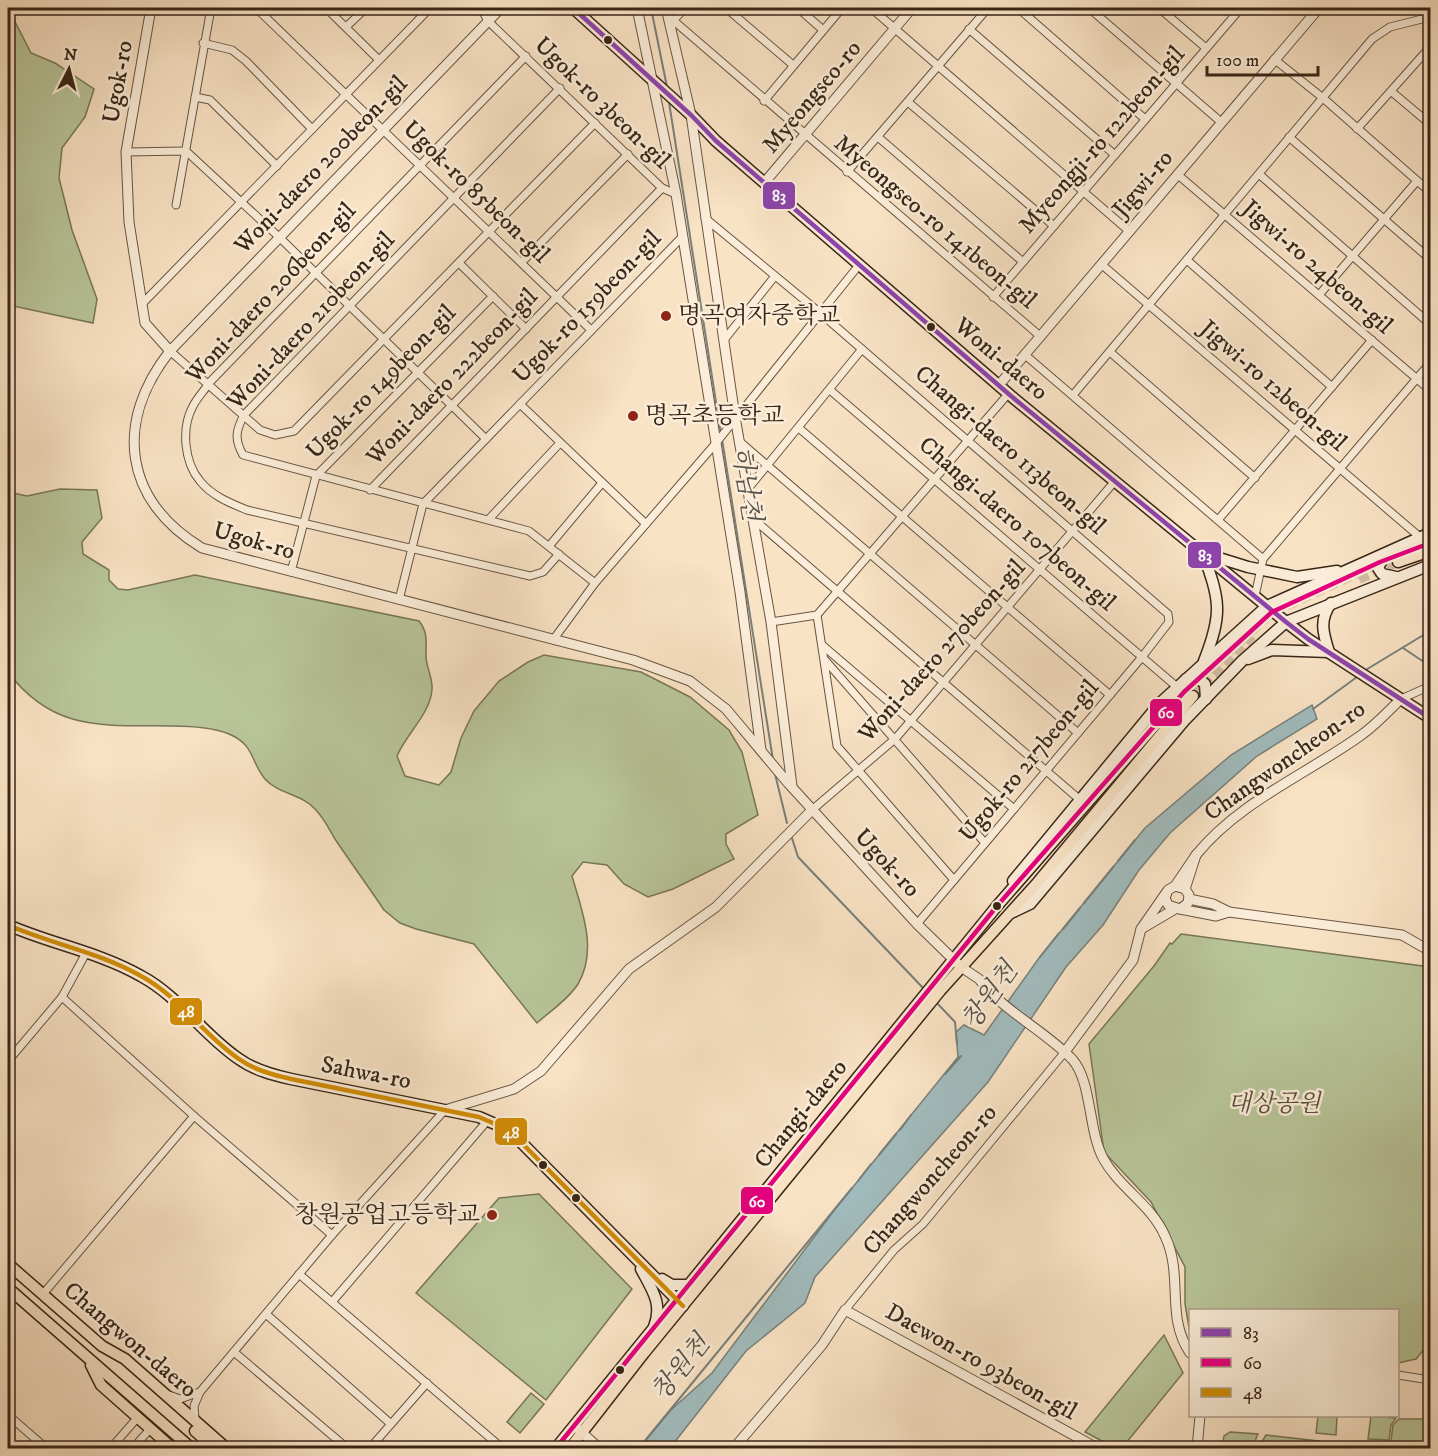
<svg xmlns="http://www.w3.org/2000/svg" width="1438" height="1456" viewBox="0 0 1438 1456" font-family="'IM FELL DW Pica','Noto Serif KR',serif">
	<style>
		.green { fill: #b8c599; stroke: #787658; stroke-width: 1.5 }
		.water { fill: #a1bcbe; stroke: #77807b; stroke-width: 1.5 }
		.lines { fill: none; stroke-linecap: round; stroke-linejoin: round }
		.stream { stroke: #77807b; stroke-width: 2 }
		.primary-tunnel { stroke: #d2bda2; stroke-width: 10; stroke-dasharray: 10 5; stroke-linecap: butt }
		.minor-casing { stroke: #685542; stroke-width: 9 }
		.tertiary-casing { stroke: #685542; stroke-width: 11 }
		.secondary-casing { stroke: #382617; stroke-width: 13 }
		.primary-casing { stroke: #382617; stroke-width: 13 }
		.minor { stroke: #fbedd9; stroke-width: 7 }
		.tertiary { stroke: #fbedd9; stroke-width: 9 }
		.secondary { stroke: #fbedd9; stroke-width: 10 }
		.primary { stroke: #f9e3c5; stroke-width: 10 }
		.bus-1-casing { stroke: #fbedd9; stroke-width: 9 }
		.bus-2-casing { stroke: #fbedd9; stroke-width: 9 }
		.bus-3-casing { stroke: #fbedd9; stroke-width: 9 }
		.bus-1 { stroke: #8e44ad; stroke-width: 4.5 }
		.bus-2 { stroke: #e5007d; stroke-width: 4.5 }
		.bus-3 { stroke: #d18c05; stroke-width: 4.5 }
		.bus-dot { fill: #382617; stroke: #fbedd9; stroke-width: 2 }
		.poi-dot { fill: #8f2418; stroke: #fbedd9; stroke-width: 2 }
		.labels { text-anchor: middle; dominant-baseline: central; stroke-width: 5; stroke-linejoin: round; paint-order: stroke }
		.street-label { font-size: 24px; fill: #382617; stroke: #fbedd9 }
		.poi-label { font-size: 24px; fill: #382617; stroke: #fbedd9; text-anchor: start }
		.park-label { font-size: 24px; font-style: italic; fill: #584e38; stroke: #fbedd9 }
		.water-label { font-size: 26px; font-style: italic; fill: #585349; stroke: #fbedd9 }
		.line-badge { stroke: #fbedd9; stroke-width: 2 }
		.badge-label { font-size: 16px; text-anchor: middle; font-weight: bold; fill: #fff }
	</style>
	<rect width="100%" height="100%" fill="#f9e3c5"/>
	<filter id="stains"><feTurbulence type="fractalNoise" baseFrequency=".00333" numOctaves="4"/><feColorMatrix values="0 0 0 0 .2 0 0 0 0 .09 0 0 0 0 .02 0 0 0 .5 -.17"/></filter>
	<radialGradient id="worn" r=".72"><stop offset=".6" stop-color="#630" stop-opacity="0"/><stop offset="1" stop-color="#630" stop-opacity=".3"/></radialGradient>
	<g class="green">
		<polygon points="8,8 31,53 55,63 94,89 85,117 62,148 59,178 72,230 97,299 93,323 8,305"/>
		<path d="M 60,489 L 97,490 L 102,518 L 82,542 L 83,554 L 109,570 L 109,580 L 118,589 L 128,590 L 195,575 L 419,621 C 428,632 426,642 426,656 C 426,667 433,678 432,689 C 431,713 406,734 397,756 L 405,776 L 439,785 L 451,772 L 461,738 L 474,711 L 499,681 L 528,662 L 544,655 L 641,672 L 690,697 L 729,730 L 742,752 L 758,815 L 726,834 L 726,844 L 734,859 L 673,889 L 648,897 L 624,884 L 607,865 L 583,862 L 572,876 C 582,911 598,950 578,984 C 569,999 549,1012 537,1023 L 474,944 L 416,929 L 400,923 L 384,910 C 368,886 351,863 335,839 C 329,829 324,818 315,809 C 302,794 278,794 265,779 C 250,761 255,745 229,734 C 212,727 190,726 171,726 C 103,725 53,732 8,672 L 8,492 L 27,496 Z"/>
		<polygon points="1181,934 1430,967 1430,1342 1416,1359 1398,1363 1398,1310 1190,1310 1190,1334 1185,1304 1185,1267 1151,1202 1104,1152 1089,1044 1154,966 1170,943 1172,944"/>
		<polygon points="539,1194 632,1289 546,1400 416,1293 499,1198"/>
		<polygon points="1164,1335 1183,1373 1122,1448 1115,1448 1085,1432"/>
		<polygon points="531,1393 544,1404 520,1433 507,1422"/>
		<polygon points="1318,1416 1337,1416 1336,1435 1316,1433"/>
		<polygon points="1371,1416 1396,1418 1391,1425 1389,1440 1368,1439"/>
		<polygon points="1399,1419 1430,1419 1430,1445 1391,1441 1393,1425"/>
		<polygon points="1230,1432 1258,1434 1252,1448 1222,1448 1224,1436"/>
		<polygon points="1266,1435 1319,1441 1324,1448 1258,1448"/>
	</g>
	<polygon class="water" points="1312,705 1317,719 1257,756 1170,833 1139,870 1103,925 1066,967 988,1082 815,1277 805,1303 746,1351 670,1448 639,1448 671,1410 712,1373 836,1208 958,1057 956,1032 964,1025 984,1035 1039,958 1145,828 1231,755"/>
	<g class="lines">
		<g class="stream">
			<polyline points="651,8 667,87"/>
			<polyline points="669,102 721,434"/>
			<polyline points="722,439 773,760"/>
			<polyline points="1403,648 1430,666"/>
			<polyline points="1364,671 1430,631"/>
			<polyline points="1313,709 1357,677"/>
			<polyline points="775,774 787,823"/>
			<polyline points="791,835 798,857 925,990"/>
			<polyline points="1118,861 1135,840"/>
			<polyline points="1084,903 1114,866"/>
			<polyline points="1063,929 1080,908"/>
			<polyline points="1040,957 1059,933"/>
			<polyline points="935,1001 955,1022 957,1044"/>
			<polyline points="945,1074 961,1056"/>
			<polyline points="900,1130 911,1115"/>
			<polyline points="879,1155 896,1134"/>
			<polyline points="858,1181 871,1164"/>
			<polyline points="639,1448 852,1188"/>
		</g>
		<g class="primary-tunnel">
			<polyline points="1359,579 1398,562"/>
			<polyline points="1184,692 1272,612 1397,555"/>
			<polyline points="1193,696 1252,636"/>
		</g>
		<defs>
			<g id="minor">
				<polyline points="256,8 591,330"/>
				<polyline points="326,8 378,59"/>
				<polyline points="481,8 488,21 662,188 676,194"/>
				<polyline points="726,8 793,65"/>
				<polyline points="798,8 823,30"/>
				<polyline points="871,8 1129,231"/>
				<polyline points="1018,8 1145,119"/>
				<polyline points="1089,8 1221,122"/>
				<polyline points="1159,8 1206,48"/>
				<polyline points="674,21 1040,336"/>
				<polyline points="671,23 685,8"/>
				<polyline points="346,27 366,8"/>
				<polyline points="969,29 1115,155"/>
				<polyline points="203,43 232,50 246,61 312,129"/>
				<path d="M 526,56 L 209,383 C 204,391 197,398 193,406 C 181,428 184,462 200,481 C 212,496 230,503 247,510 L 530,576 L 543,572 L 559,554"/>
				<polyline points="1274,59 1323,98 1430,192"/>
				<path d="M 560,88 L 244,415 C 236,430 234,439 243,455 L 529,531 L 595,583"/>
				<polyline points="1392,92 1430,124"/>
				<polyline points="195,97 210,100 277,166"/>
				<polyline points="764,101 842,8"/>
				<polyline points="908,102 1054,226"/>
				<polyline points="1357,129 1430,47"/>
				<polyline points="878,137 1023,262"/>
				<polyline points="1289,137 1430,259"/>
				<polyline points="126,152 186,151 279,237 486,439"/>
				<polyline points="847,172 988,8"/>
				<polyline points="1177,174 1430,390"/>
				<polyline points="1259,174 1430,324"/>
				<polyline points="176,205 211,8"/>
				<polyline points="705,218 819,312 1168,614 1169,622 1142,657 917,924"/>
				<polyline points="1188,261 1332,387"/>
				<polyline points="522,262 628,154"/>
				<polyline points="459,263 526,329"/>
				<polyline points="1101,264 1421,538"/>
				<polyline points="1319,295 1417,181"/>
				<polyline points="993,297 1241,8"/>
				<polyline points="142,304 430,8"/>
				<polyline points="724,340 775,276"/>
				<polyline points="170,351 260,430 275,435 294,431 595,123"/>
				<polyline points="1110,352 1255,478"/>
				<polyline points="1024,354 1263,559"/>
				<polyline points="830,390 1177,687"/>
				<polyline points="1073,395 1372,39 1390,27 1430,17"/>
				<polyline points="520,404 646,524"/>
				<polyline points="800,429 1110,695"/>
				<polyline points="739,441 1078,733"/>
				<polyline points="370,490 662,188"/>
				<polyline points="747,490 862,349"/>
				<polyline points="751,517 1079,799"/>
				<polyline points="489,519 560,443"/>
				<polyline points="1218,520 1372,340"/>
				<polyline points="550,545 602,483"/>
				<polyline points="291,572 316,476 493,296"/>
				<polyline points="1255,596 1263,559 1430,363"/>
				<polyline points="399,600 423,504 682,237"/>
				<polyline points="817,615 837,746 954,880"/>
				<polyline points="771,622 817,615 1009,393"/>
				<polyline points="553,640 595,583 716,443 859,265"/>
				<polyline points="822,645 1014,809"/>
				<polyline points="825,660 985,843"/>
				<polyline points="1401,699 1430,686"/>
				<polyline points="812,810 896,738 1115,481"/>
				<polyline points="62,997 194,1116 332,1235"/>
				<polyline points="8,1061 62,997 86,953"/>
				<polyline points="299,1274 502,1448"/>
				<polyline points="43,1294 194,1116"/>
				<polyline points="332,1302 488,1120"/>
				<polyline points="845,1310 894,1250 923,1224 1064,1053"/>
				<polyline points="266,1314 391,1424"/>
				<polyline points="234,1352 347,1448"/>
				<polyline points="1398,1375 1430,1380"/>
				<polyline points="169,1395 180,1399 200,1392"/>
				<polyline points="8,1415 46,1448"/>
				<polyline points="195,1419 194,1406 200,1392 332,1235 445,1110"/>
				<polyline points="111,1448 138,1417"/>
				<polyline points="133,1448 151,1428"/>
				<polyline points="370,1448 427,1383"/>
			</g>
			<g id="tertiary">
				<polyline points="151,8 126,152 129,222 145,323 170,351"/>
				<path d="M 501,8 L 170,351 C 114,422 123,500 202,548 L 633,660 L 690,681 L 726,709 L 788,783 L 917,924 L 961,967 L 979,979 C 1003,1011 1044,1030 1072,1059 C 1092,1081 1088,1130 1103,1158 C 1119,1188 1151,1204 1165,1236 C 1184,1276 1165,1316 1190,1353"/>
				<polyline points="637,8 676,194 740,592 761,750"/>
				<polyline points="666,8 691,115 735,417 771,622 792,786"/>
				<polyline points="764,183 912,8"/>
				<polyline points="999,385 1319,8"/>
				<path d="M 1196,855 C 1239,802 1305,775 1360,736 C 1375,726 1388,711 1401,699"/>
				<polyline points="1175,886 1196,855 1185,889 1189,895 1188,903 1180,909 1168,905 1165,898 1168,890 1175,886 1185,889"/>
				<polyline points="1166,893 1141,929 1175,909"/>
				<polyline points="1180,909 1216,916 1229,912 1213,904 1189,899"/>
				<polyline points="1229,912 1402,935 1430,951"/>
				<polyline points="1064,1053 1133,960 1141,929"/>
				<polyline points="445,1110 514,1089 541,1071 629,969 716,907 812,810"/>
				<polyline points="578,1429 599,1448"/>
				<polyline points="734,1448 822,1345 845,1310 1097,1448"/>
				<polyline points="1197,1448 1200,1416"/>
			</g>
			<g id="secondary">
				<polyline points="1203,553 1248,567 1297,577 1337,571"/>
				<path d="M 1203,553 C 1220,601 1223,613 1204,661"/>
				<polyline points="1385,554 1378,568 1382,574 1396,577"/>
				<path d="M 1248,659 L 1272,650 L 1329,652 C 1323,633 1319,620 1331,603"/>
				<polyline points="1186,679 1198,678 1205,684 1206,699"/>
				<polyline points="1013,881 1160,703 1267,606 1430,533"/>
				<polyline points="1011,913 1030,904 1184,721 1242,661 1286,622 1430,565"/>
				<path d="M 8,925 C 51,944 99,952 141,976 C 180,997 203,1035 239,1059 C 254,1070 273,1075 291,1079 L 479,1117 L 509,1130 L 683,1306"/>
				<path d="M 641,1269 C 652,1290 663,1303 654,1327"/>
				<polyline points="662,1279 672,1285 688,1285"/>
			</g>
			<g id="primary">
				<polyline points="573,8 691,115 716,141 1011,396 1286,622 1308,639 1430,718"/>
				<polyline points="1397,555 1430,543"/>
				<polyline points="1398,562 1430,551"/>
				<polyline points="8,1264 102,1346 125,1359 226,1448"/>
				<polyline points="8,1288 191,1448"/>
				<polyline points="91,1365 101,1385 172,1448"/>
				<polyline points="195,1431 214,1448"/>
				<polyline points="556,1448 997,906 1184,692"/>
				<polyline points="570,1448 644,1353 940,991 1038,882 1193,696"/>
			</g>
		</defs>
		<use href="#minor" class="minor-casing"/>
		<use href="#tertiary" class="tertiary-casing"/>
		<use href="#secondary" class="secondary-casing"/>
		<use href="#primary" class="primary-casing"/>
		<use href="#minor" class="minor"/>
		<use href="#tertiary" class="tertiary"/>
		<use href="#secondary" class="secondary"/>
		<use href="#primary" class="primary"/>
		<defs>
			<polyline id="bus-1" points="573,8 691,115 716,141 1011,396 1286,622 1308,639 1430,718"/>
			<polyline id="bus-2" points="556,1448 997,906 1184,692 1272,612 1380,562 1430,543"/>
			<path id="bus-3" d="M 8,925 C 51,944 99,952 141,976 C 180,997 203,1035 239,1059 C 254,1070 273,1075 291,1079 L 479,1117 L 509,1130 L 683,1306"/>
		</defs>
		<use href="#bus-1" class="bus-1-casing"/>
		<use href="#bus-2" class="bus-2-casing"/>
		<use href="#bus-3" class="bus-3-casing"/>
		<use href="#bus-1" class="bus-1"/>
		<use href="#bus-2" class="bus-2"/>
		<use href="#bus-3" class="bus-3"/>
	</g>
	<g class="bus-dot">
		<circle cx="608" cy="40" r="5"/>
		<circle cx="931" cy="327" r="5"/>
		<circle cx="997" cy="906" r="5"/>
		<circle cx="543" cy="1165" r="5"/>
		<circle cx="576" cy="1198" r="5"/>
		<circle cx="620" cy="1370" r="5"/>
	</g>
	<g class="poi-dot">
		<circle cx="666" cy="316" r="6"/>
		<circle cx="633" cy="416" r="6"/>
		<circle cx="492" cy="1215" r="6"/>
	</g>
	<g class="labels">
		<g class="street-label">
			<text transform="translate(118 82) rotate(-80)">Ugok-ro</text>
			<text transform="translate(812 97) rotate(-50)">Myeongseo-ro</text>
			<text transform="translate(602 103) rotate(44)">Ugok-ro 3beon-gil</text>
			<text transform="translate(1102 140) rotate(-49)">Myeongji-ro 122beon-gil</text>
			<text transform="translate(321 165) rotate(-46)">Woni-daero 200beon-gil</text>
			<text transform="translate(1143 184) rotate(-50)">Jigwi-ro</text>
			<text transform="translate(476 192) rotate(44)">Ugok-ro 85beon-gil</text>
			<text transform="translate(935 222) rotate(40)">Myeongseo-ro 141beon-gil</text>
			<text transform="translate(1317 267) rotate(41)">Jigwi-ro 24beon-gil</text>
			<text transform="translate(271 293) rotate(-47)">Woni-daero 206beon-gil</text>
			<text transform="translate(587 307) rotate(-46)">Ugok-ro 159beon-gil</text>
			<text transform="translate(311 321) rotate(-47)">Woni-daero 210beon-gil</text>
			<text transform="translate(1001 359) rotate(40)">Woni-daero</text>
			<text transform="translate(452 377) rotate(-46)">Woni-daero 222beon-gil</text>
			<text transform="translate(381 382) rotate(-46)">Ugok-ro 149beon-gil</text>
			<text transform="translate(1273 386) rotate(41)">Jigwi-ro 12beon-gil</text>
			<text transform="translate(1010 450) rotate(41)">Changi-daero 113beon-gil</text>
			<text transform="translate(1017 524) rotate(41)">Changi-daero 107beon-gil</text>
			<text transform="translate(254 541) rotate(16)">Ugok-ro</text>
			<text transform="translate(942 651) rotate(-48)">Woni-daero 270beon-gil</text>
			<text transform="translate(1029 761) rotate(-50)">Ugok-ro 217beon-gil</text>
			<text transform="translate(1285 761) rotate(-35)">Changwoncheon-ro</text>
			<text transform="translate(887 863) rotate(47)">Ugok-ro</text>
			<text transform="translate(366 1073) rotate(11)">Sahwa-ro</text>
			<text transform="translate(801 1114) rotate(-51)">Changi-daero</text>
			<text transform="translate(930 1180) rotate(-49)">Changwoncheon-ro</text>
			<text transform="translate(130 1340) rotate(40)">Changwon-daero</text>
			<text transform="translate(981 1362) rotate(29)">Daewon-ro 93beon-gil</text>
		</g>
		<g class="poi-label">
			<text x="678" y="316">명곡여자중학교</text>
			<text x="645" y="416">명곡초등학교</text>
			<text x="480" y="1215" text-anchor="end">창원공업고등학교</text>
		</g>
		<g class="park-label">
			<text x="1274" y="1104">대상공원</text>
		</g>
		<g class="water-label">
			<text transform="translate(746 484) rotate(81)">하남천</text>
			<text transform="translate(990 996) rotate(-54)">창원천</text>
			<text transform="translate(681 1368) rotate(-51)">창원천</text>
		</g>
	</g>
	<g class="line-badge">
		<rect x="762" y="181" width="34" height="29" rx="6" fill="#8e44ad"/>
		<rect x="1187" y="541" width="35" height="28" rx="6" fill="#8e44ad"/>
		<rect x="1149" y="698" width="34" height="29" rx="6" fill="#e5007d"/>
		<rect x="169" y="997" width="34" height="29" rx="6" fill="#d18c05"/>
		<rect x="494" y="1117" width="34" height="29" rx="6" fill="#d18c05"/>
		<rect x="740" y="1186" width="34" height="29" rx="6" fill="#e5007d"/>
	</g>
	<g class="badge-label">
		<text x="779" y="201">83</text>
		<text x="1205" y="561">83</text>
		<text x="1166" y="718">60</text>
		<text x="186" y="1017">48</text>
		<text x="511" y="1138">48</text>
		<text x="757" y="1207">60</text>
	</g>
	<rect width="1438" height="1456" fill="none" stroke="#f9e3c5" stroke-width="30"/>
	<rect x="9" y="9" width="1420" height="1438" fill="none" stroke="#382617" stroke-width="3"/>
	<rect x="15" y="15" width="1408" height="1426" fill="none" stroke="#382617" stroke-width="1.5"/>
	<rect x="1189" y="1309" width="210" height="108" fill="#fbedd9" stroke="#ad9d8b" stroke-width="1.5"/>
	<rect x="1201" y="1328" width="30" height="9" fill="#8e44ad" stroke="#ad9d8b" stroke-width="1.5"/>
	<text x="1243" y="1339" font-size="18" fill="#382617">83</text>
	<rect x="1201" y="1358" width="30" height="9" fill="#e5007d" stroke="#ad9d8b" stroke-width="1.5"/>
	<text x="1243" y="1369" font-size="18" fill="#382617">60</text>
	<rect x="1201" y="1388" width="30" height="9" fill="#d18c05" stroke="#ad9d8b" stroke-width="1.5"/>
	<text x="1243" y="1399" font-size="18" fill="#382617">48</text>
	<g transform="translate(69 69) rotate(6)" stroke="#fbedd9" stroke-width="4.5" paint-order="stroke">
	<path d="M0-4.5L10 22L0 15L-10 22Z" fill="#382617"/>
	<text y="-9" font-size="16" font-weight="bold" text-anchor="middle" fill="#382617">N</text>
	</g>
	<path d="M1207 66v9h111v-9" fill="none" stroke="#382617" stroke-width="3"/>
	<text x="1216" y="66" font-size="18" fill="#382617" stroke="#fbedd9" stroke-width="4.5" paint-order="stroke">100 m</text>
	<rect width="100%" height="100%" filter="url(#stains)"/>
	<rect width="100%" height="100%" fill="url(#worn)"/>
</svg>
